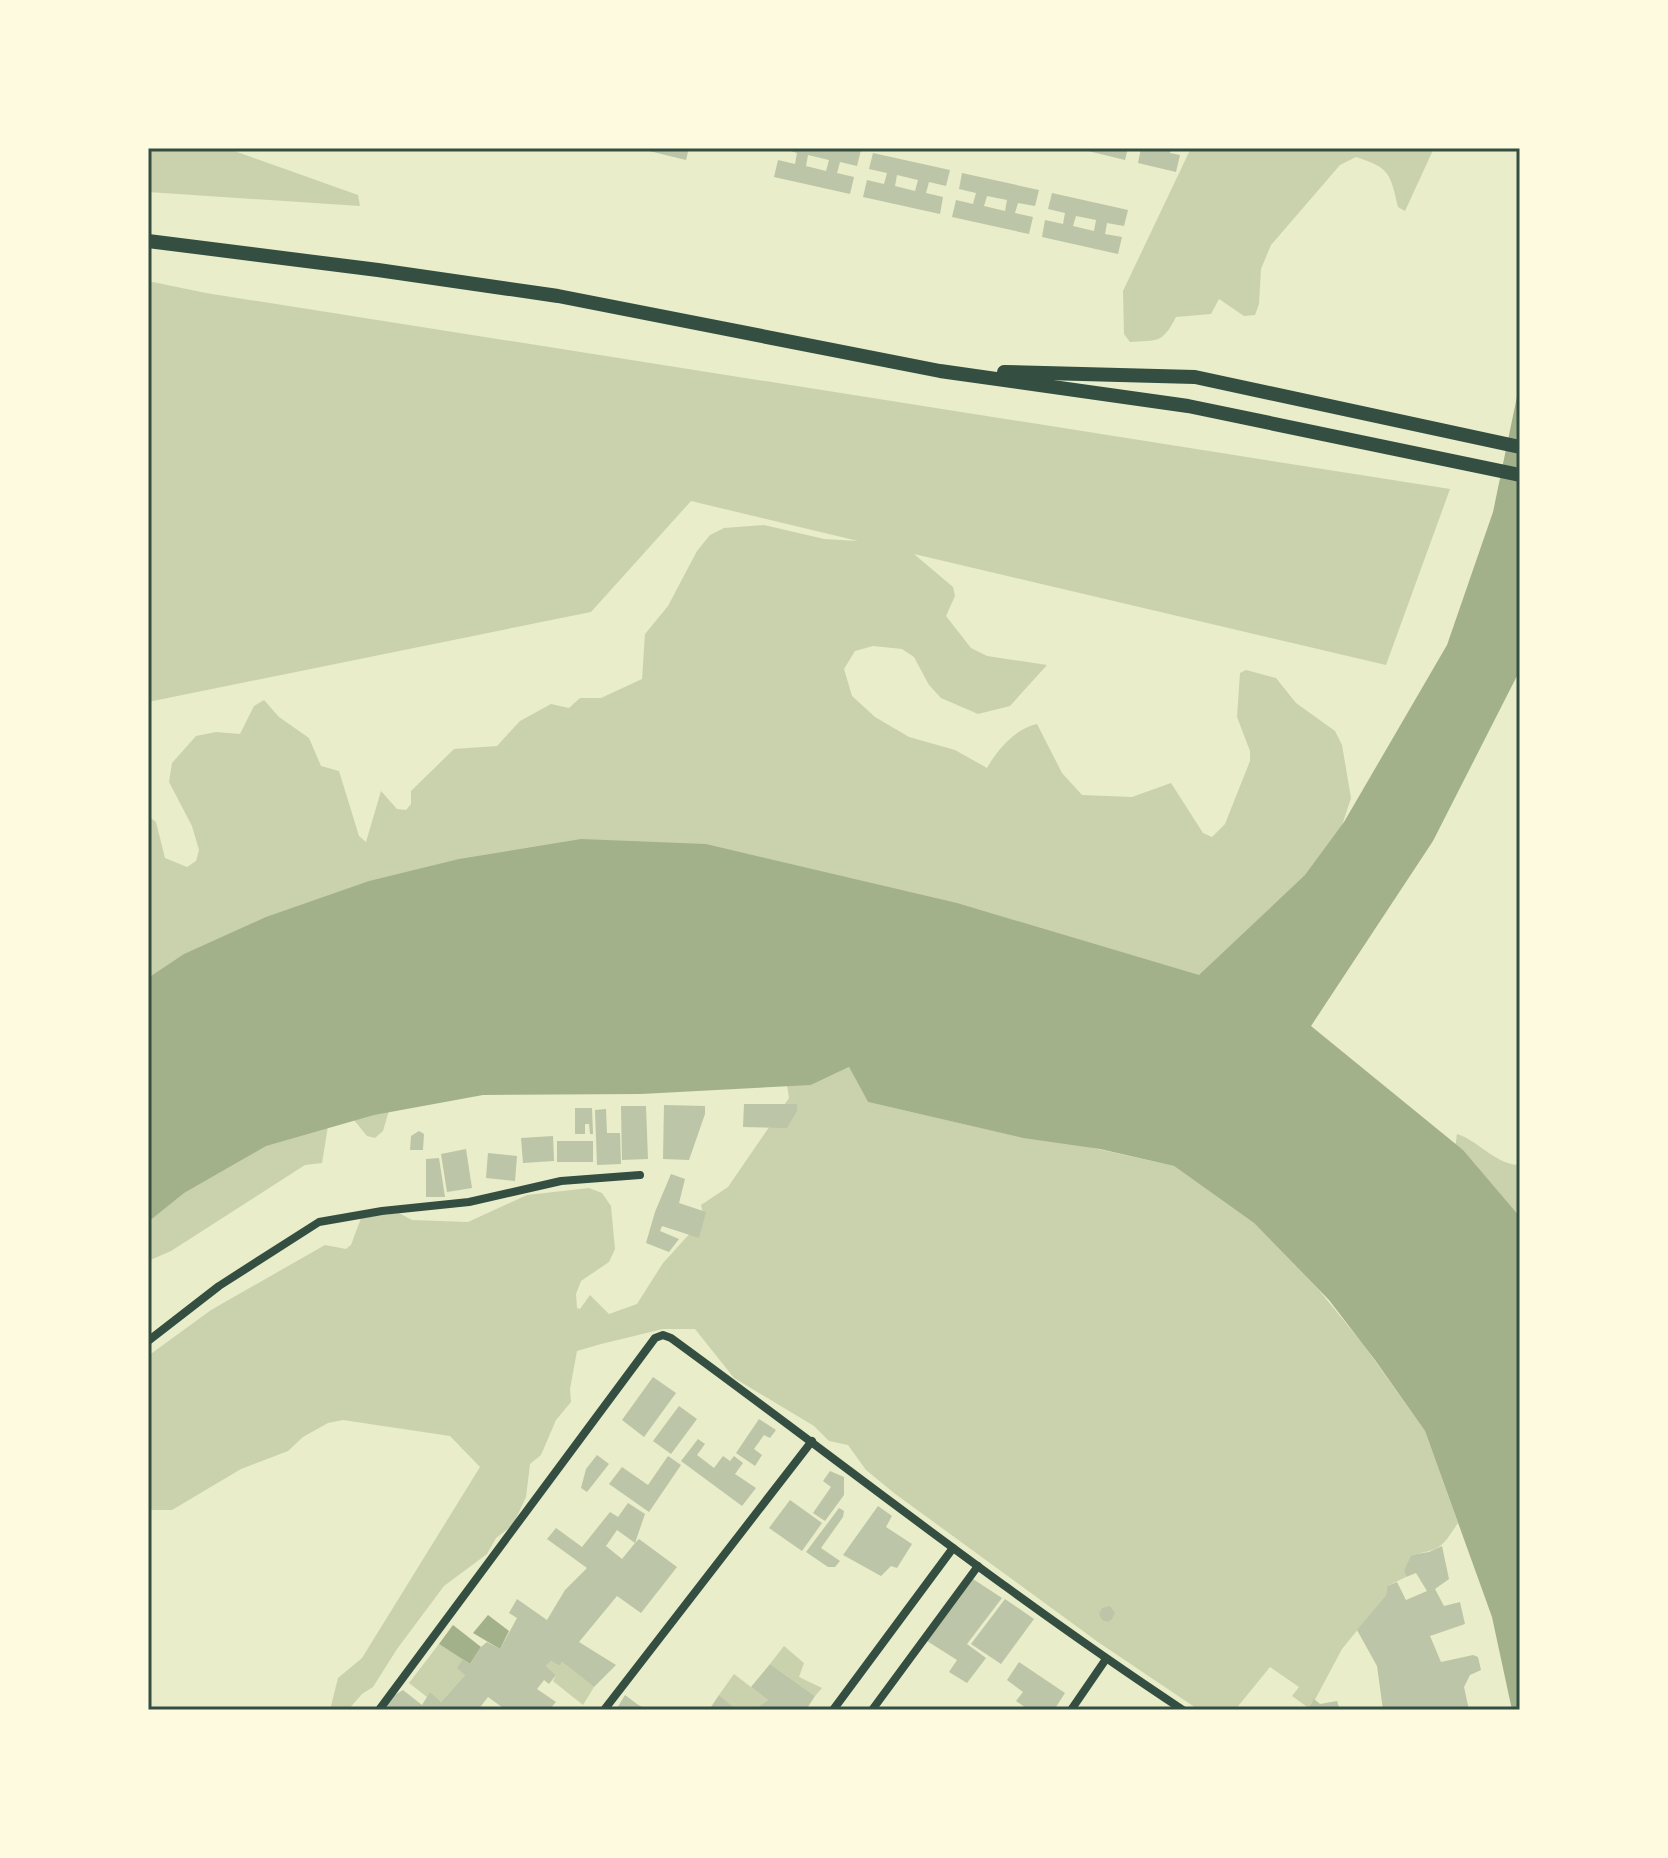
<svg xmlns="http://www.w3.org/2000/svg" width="1668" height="1858" viewBox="0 0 1668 1858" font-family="'IBM Plex Sans',sans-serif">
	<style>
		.green { fill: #cad2ad }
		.water { fill: #a3b18a }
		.building { fill: #bcc5a7; fill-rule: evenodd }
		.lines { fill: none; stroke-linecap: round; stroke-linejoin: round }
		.minor { stroke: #344e41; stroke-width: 8 }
		.trunk { stroke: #344e41; stroke-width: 14 }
		.neatline { fill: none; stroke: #344e41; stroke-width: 3 }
	</style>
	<rect width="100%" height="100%" fill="#e9edc9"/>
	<g class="green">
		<polygon points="148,148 226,148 358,195 360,206 148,192"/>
		<path d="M 1191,148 L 1434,148 L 1405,211 L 1398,207 C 1390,173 1390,168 1356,157 L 1340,165 L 1271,245 L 1261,269 L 1259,304 L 1255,315 L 1244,316 L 1219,299 L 1211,314 L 1176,317 C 1162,344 1158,340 1130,342 L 1124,334 L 1123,291 Z"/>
		<path d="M 148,281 L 206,293 L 1450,489 L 1386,665 L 914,554 L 953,587 L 955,596 L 946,616 L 971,648 L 987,656 L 1047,665 L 1010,706 L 978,714 L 941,698 L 929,685 L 914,657 L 902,649 L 873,646 L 855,651 L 844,669 L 852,696 L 875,717 L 909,737 L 955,750 L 987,768 C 997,750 1016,728 1037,724 L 1062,773 L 1082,795 L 1132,797 L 1171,783 L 1203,833 L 1212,837 L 1225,824 L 1250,761 L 1250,751 L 1237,717 L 1240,673 L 1246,670 L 1276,678 L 1296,703 L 1335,731 L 1342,745 L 1351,798 L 1329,865 L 1201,981 L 148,999 L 148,816 L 156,822 L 165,858 L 187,867 L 196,861 L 199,850 L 192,826 L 169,782 L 172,763 L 196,736 L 216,732 L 240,734 L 254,706 L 264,700 L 279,717 L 309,738 L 321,766 L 339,771 L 359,836 L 366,842 L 381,791 L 397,809 L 406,810 L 411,804 L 411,791 L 454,749 L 497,746 L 520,721 L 551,704 L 569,708 L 580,698 L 601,698 L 642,679 L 645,634 L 668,606 L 697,551 L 710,535 L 724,528 L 764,525 L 824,539 L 858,541 L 691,501 L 591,612 L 148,702 Z"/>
		<path d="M 849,1067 L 868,1102 L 1016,1136 L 1089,1147 L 1174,1166 L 1254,1223 L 1318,1289 L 1363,1344 L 1425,1431 L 1458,1523 C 1441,1548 1442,1549 1411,1555 L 1404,1570 L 1406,1577 L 1387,1586 L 1386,1595 L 1342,1649 L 1310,1709 L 1292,1696 L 1299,1687 L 1270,1667 L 1235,1710 L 1199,1710 L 1098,1642 L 894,1493 L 866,1470 L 848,1445 L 829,1441 L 814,1426 L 734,1378 L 695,1329 L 663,1329 L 601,1344 L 577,1351 L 570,1389 L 571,1402 L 556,1420 L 541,1455 L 530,1464 L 526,1497 L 513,1525 L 496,1538 L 487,1554 L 444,1586 L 397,1649 L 373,1687 L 362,1694 L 348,1710 L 330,1710 L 338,1678 L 362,1658 L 480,1467 L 450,1436 L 343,1420 L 328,1423 L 303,1437 L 288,1451 L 241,1469 L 172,1510 L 148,1510 L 148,1356 L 211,1310 L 325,1245 L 346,1249 L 351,1245 L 361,1218 L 399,1213 L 412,1220 L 468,1222 L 527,1195 L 589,1188 L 602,1193 L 611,1206 L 615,1249 L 609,1262 L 581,1281 L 576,1294 L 577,1308 L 580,1309 L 590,1295 L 609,1314 L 637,1304 L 663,1263 L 704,1218 L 701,1205 L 728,1187 L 789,1098 L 787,1085 L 811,1085 Z"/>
		<polygon points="381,1076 415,1077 427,1085 391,1104 383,1131 375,1138 367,1136 349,1114 339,1114 329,1120 322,1163 305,1165 171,1251 148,1261 148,1183 185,1171 228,1134 247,1123"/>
		<path d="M 1457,1134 C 1479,1141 1496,1165 1520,1165 L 1520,1345 L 1454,1155 Z"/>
		<polygon points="439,1644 463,1659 465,1675 441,1702 430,1693 427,1697 409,1683"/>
		<polygon points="784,1646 804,1663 799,1677 822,1688 815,1696 770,1664"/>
		<polygon points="551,1661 560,1666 562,1662 594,1687 583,1705 553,1681 556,1675 546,1666"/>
		<polygon points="734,1674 768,1700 755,1710 749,1708 737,1710 719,1695"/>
	</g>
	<g class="water">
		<polygon points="1520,382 1520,670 1433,841 1311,1026 1463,1150 1520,1217 1520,1710 1512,1710 1492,1617 1425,1431 1375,1360 1329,1300 1254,1223 1174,1166 1100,1149 1023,1138 868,1102 849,1067 811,1085 641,1094 483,1095 374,1115 266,1146 184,1193 148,1222 148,978 184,954 266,917 369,881 459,859 581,839 706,844 957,903 1199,975 1305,875 1344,822 1447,645 1493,512"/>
		<polygon points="488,1615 509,1631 500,1649 473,1633"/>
		<polygon points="453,1625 481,1647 470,1664 439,1644"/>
	</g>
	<g class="building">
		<polygon points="637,148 689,148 686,160"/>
		<path d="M 781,148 L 853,148 L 861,150 L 857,166 L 840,162 L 837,173 L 854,177 L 850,194 L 774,177 L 778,160 L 795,164 L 797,153 ZM 808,155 L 829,160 L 826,171 L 806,166 Z"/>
		<polygon points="1076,148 1128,148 1125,160"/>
		<polygon points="1141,148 1159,151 1159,148 1171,148 1170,153 1180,155 1176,172 1138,163"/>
		<path d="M 873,153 L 950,170 L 946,186 L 929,182 L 926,193 L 943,197 L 940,214 L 863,197 L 867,180 L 884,184 L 887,173 L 869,169 ZM 897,175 L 918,180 L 915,191 L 895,186 Z"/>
		<path d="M 962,173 L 1039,190 L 1035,206 L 1018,203 L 1015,213 L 1033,217 L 1029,234 L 952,217 L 956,200 L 973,204 L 976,193 L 959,189 ZM 987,196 L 1007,200 L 1005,211 L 984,206 Z"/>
		<path d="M 1052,193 L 1128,210 L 1124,226 L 1107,223 L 1105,234 L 1122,237 L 1118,254 L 1042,237 L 1045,220 L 1063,224 L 1065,213 L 1048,209 ZM 1076,216 L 1096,220 L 1094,231 L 1073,226 Z"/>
		<polygon points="744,1104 797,1104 797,1111 787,1128 743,1127"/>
		<polygon points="664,1105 705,1106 705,1114 689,1160 663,1159"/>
		<polygon points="621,1106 646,1106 648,1159 622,1160"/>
		<polygon points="575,1108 592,1108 593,1134 590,1134 589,1124 585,1124 585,1134 575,1134"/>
		<polygon points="606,1109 607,1133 620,1133 621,1164 597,1165 595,1110"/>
		<polygon points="419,1131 424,1134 423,1150 410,1150 411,1136"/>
		<polygon points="553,1136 554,1161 523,1163 521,1138"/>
		<rect x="557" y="1141" width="36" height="21"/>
		<polygon points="466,1149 472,1188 447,1192 441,1154"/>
		<polygon points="488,1153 517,1156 515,1181 486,1178"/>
		<polygon points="439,1158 445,1197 426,1197 426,1159"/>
		<polygon points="671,1174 685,1179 679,1203 706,1212 699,1238 662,1226 660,1231 679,1239 669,1252 646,1243 655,1212"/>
		<polygon points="653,1377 676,1393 644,1437 622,1420"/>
		<polygon points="679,1406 697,1419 671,1454 653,1441"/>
		<polygon points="759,1419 776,1430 770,1438 764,1435 754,1449 762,1455 755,1466 736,1453"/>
		<polygon points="698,1439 705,1444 697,1455 714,1468 723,1456 730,1461 734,1456 743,1463 735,1474 756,1488 742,1506 681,1461"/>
		<polygon points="597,1455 609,1464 587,1492 581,1488 586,1469"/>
		<polygon points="668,1456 681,1465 649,1512 609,1484 622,1467 648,1485"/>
		<polygon points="830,1471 844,1477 844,1495 825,1521 813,1513 831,1487 823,1481"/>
		<polygon points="790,1500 822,1523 802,1551 769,1528"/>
		<path d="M 628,1503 L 645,1514 L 635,1543 L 639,1539 L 677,1567 L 641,1613 L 617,1596 L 579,1642 L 616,1665 L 594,1687 L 562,1662 L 560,1666 L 551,1661 L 546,1666 L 556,1675 L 549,1684 L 544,1680 L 537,1689 L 556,1702 L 549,1710 L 506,1710 L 488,1697 L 478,1710 L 384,1710 L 393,1696 L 403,1690 L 422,1705 L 430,1692 L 441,1702 L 465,1675 L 457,1668 L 463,1659 L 470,1664 L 481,1647 L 487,1642 L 500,1649 L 517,1618 L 509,1613 L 517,1599 L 547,1620 L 565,1590 L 587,1568 L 547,1539 L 556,1528 L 582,1547 L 610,1512 L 618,1517 ZM 617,1530 L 635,1543 L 622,1559 L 606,1546 Z"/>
		<polygon points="878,1506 892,1516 886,1527 912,1544 897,1568 891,1566 881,1576 843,1555"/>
		<polygon points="839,1508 844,1511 843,1517 821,1548 840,1561 835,1567 828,1567 806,1552"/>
		<polygon points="1442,1546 1449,1579 1435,1589 1444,1606 1460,1602 1465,1624 1430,1636 1441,1662 1473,1655 1478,1657 1481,1670 1470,1675 1464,1687 1469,1710 1383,1710 1377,1666 1357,1630 1386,1595 1387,1586 1397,1582 1406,1600 1427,1591 1416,1573 1406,1577 1404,1570 1411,1555 1429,1552"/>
		<polygon points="973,1579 1002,1598 967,1644 986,1658 967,1683 949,1672 957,1660 927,1641"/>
		<polygon points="1005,1599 1034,1619 1001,1664 971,1644"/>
		<polygon points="1110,1606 1115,1613 1112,1619 1108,1622 1102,1620 1099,1614 1102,1608"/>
		<polygon points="1019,1662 1065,1693 1054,1710 1029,1710 1016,1701 1023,1692 1007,1680"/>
		<polygon points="770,1664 815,1696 806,1710 754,1710 768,1700 751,1687"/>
		<polygon points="625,1695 637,1704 647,1710 616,1710"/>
		<polygon points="719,1695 730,1704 737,1710 709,1710"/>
		<polygon points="1314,1699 1320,1704 1337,1701 1340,1710 1308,1710"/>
	</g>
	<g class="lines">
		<g class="minor">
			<polyline points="148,1341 219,1286 319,1222 382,1211 469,1202 561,1181 640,1175"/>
			<path d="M 379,1710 L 655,1338 L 663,1335 L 671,1338 C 841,1462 1007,1594 1183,1710"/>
			<polyline points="604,1710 812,1441"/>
			<polyline points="833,1710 953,1548"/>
			<polyline points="872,1710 978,1566"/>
			<polyline points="1071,1710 1106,1659"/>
		</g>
		<g class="trunk">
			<polyline points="148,241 378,270 558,296 940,371 1188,406 1520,475"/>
			<polyline points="1004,372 1195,377 1520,447"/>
		</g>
	</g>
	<rect width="1668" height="1858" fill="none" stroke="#fefae0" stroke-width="300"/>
	<rect x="150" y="150" width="1368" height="1558" class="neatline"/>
</svg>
